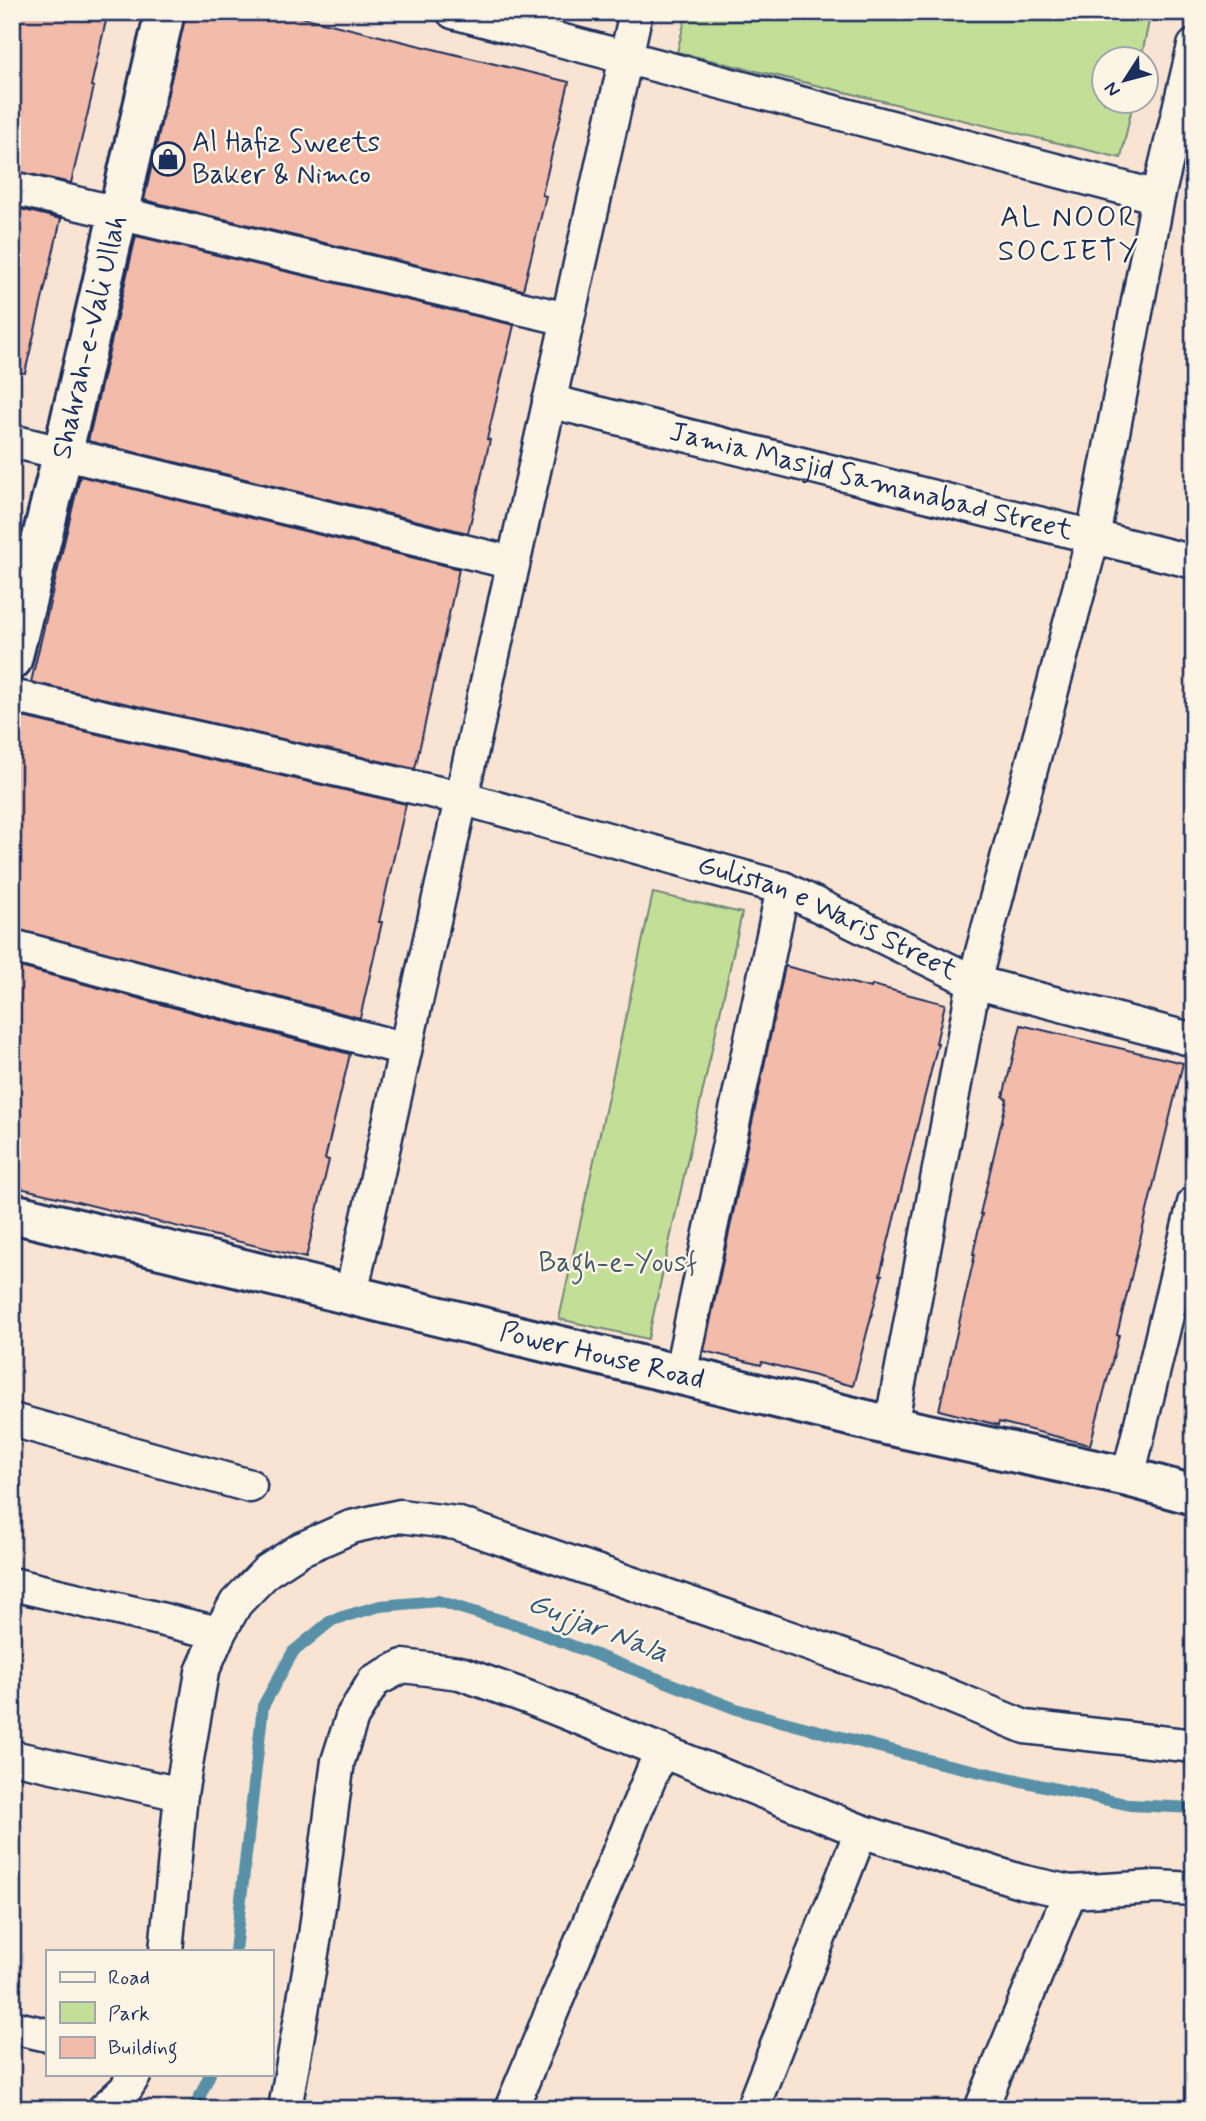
<svg xmlns="http://www.w3.org/2000/svg" width="1206" height="2121" viewBox="0 0 1206 2121" font-family="Mynerve,sans-serif">
	<style>
		.green { fill: #c3df97; stroke: #6f877a; stroke-width: 2 }
		.lines { fill: none; stroke-linecap: round; stroke-linejoin: round }
		.stream { stroke: #5891a7; stroke-width: 12 }
		.building { fill: #f3bba9; stroke: #1b2f5e; stroke-width: 2 }
		.street-casing { stroke: #1b2f5e; stroke-width: 37 }
		.secondary-casing { stroke: #1b2f5e; stroke-width: 44 }
		.street { stroke: #fcf5e5; stroke-width: 32 }
		.secondary { stroke: #fcf5e5; stroke-width: 38 }
		.labels { text-anchor: middle; dominant-baseline: central; stroke-width: 5; stroke-linejoin: round; paint-order: stroke }
		.poi-label { font-size: 28px; fill: #1b2f5e; stroke: #fcf5e5; text-anchor: start }
		.street-label { font-size: 28px; fill: #1b2f5e; stroke: #fcf5e5 }
		.park-label { font-size: 28px; fill: #455b6c; stroke: #fcf5e5 }
		.neighbourhood-label { font-size: 30px; letter-spacing: 2px; fill: #1b2f5e; stroke: #fcf5e5 }
		.water-label { font-size: 30px; font-style: italic; fill: #34587c; stroke: #fcf5e5 }
	</style>
	<rect width="100%" height="100%" fill="#f9e4d3"/>
	<filter id="ink" filterUnits="userSpaceOnUse"><feTurbulence type="fractalNoise" baseFrequency=".0143" numOctaves="2"/><feDisplacementMap in="SourceGraphic" scale="14" xChannelSelector="R" yChannelSelector="G"/><feConvolveMatrix kernelMatrix="1 2 1 2 8 2 1 2 1" color-interpolation-filters="sRGB"/></filter>
	<g filter="url(#ink)">
		<g class="green">
			<polygon points="687,12 1151,12 1141,59 1104,60 1104,102 1133,102 1121,158 677,52"/>
			<polygon points="653,893 742,913 648,1339 559,1319"/>
		</g>
		<g class="lines">
			<g class="stream">
				<polyline points="235,1951 263,1706 293,1652 332,1620 380,1606 438,1601 526,1628 739,1710 940,1763 1130,1805 1194,1808"/>
				<polyline points="194,2109 210,2074"/>
			</g>
		</g>
		<g class="building">
			<polygon points="12,12 108,12 91,86 94,87 71,183 12,170"/>
			<polygon points="186,12 281,12 569,82 542,195 546,196 523,290 144,200"/>
			<polygon points="12,207 61,219 25,373 12,372"/>
			<polygon points="136,236 514,325 487,439 490,440 468,533 88,441"/>
			<polygon points="80,476 459,569 415,769 31,682"/>
			<polygon points="22,717 406,804 379,922 382,922 360,1018 12,928 12,761"/>
			<polygon points="12,965 350,1054 325,1159 329,1160 306,1258 12,1186"/>
			<polygon points="785,966 871,988 872,985 945,1004 936,1043 938,1043 880,1275 882,1275 853,1386 762,1362 761,1365 704,1351"/>
			<polygon points="1021,1025 1183,1063 1117,1335 1119,1335 1090,1445 999,1422 998,1425 939,1410 975,1254 973,1254 982,1214 980,1214 1007,1099 1003,1097"/>
		</g>
		<g class="lines">
			<defs>
				<g id="street">
					<polyline points="453,12 1158,197"/>
					<polyline points="12,188 567,319"/>
					<path id="s1" d="M 549,401 L 1194,562"/>
					<polyline points="12,441 513,563"/>
					<path id="s2" d="M 12,696 L 461,798 L 783,888 L 974,982 L 1194,1040"/>
					<polyline points="12,946 405,1049"/>
					<polyline points="351,1294 636,12"/>
					<polyline points="680,1375 783,888"/>
					<polyline points="12,1420 250,1486"/>
					<polyline points="891,1426 974,982 1093,537 1158,197 1194,46"/>
					<polyline points="1128,1477 1194,1203"/>
					<polyline points="12,1584 219,1633"/>
					<polyline points="12,1757 181,1794"/>
					<polyline points="166,1951 181,1794 202,1672 219,1633 236,1603 267,1571 301,1549 351,1527 400,1516 456,1523 901,1676 1025,1727 1194,1746"/>
					<polyline points="12,2027 47,2035"/>
					<polyline points="104,2109 125,2090 135,2074"/>
					<polyline points="285,2109 315,1936 338,1761 352,1717 374,1681 403,1666 460,1673 527,1697 861,1831 1020,1881 1070,1892 1157,1887 1194,1889"/>
					<polyline points="511,2109 661,1751"/>
					<polyline points="752,2109 861,1831"/>
					<polyline points="981,2109 1070,1892"/>
				</g>
				<g id="secondary">
					<path id="s3" d="M 12,660 L 63,452 L 165,12"/>
					<path id="s4" d="M 12,1213 L 891,1426 L 1128,1477 L 1194,1495"/>
				</g>
			</defs>
			<use href="#street" class="street-casing"/>
			<use href="#secondary" class="secondary-casing"/>
			<use href="#street" class="street"/>
			<use href="#secondary" class="secondary"/>
		</g>
	</g>
	<defs>
		<symbol id="shop-ring" viewBox="-11 -11 22 22"><circle r="9.5" fill="#fcf5e5" stroke="#1b2f5e" stroke-width="1.5"/><path d="M-5-2.5h2.3a2.7 3.5 0 0 1 5.4 0H5L5.5 6h-11ZM-1.5-2.5h3a1.5 2.3 0 0 0-3 0Z" fill="#1b2f5e"/></symbol>
	</defs>
	<g fill-rule="evenodd">
		<use href="#shop-ring" x="149" y="140" width="38" height="38"/>
	</g>
	<g class="labels">
		<g class="poi-label">
			<text x="192" y="143">Al Hafiz Sweets<tspan x="192" dy="32">Baker &amp; Nimco</tspan></text>
		</g>
		<g class="street-label">
			<text stroke="none"><textPath href="#s3" startOffset="332">Shahrah-e-Vali Ullah</textPath></text>
			<text stroke="none"><textPath href="#s1" startOffset="332">Jamia Masjid Samanabad Street</textPath></text>
			<text stroke="none"><textPath href="#s2" startOffset="847">Gulistan e Waris Street</textPath></text>
			<text stroke="none"><textPath href="#s4" startOffset="607">Power House Road</textPath></text>
		</g>
		<g class="park-label">
			<text x="618" y="1263">Bagh-e-Yousf</text>
		</g>
		<g class="neighbourhood-label">
			<text x="1069" y="217">AL NOOR<tspan x="1069" dy="34">SOCIETY</tspan></text>
		</g>
		<g class="water-label">
			<text transform="translate(598 1628) rotate(21)">Gujjar Nala</text>
		</g>
	</g>
	<rect width="1206" height="2121" fill="none" stroke="#fcf5e5" stroke-width="42"/>
	<rect x="21" y="21" width="1164" height="2079" fill="none" stroke="#1b2f5e" stroke-width="2.5" filter="url(#ink)"/>
	<rect x="46" y="1950" width="228" height="126" fill="#fcf5e5" stroke="#a2a6af" stroke-width="2"/>
	<rect x="60" y="1972" width="35" height="10" fill="#fcf5e5" stroke="#a2a6af" stroke-width="2"/>
	<text x="108" y="1984" font-size="21" fill="#1b2f5e">Road</text>
	<rect x="60" y="2002" width="35" height="21" fill="#c3df97" stroke="#a2a6af" stroke-width="2"/>
	<text x="108" y="2020" font-size="21" fill="#1b2f5e">Park</text>
	<rect x="60" y="2037" width="35" height="21" fill="#f3bba9" stroke="#a2a6af" stroke-width="2"/>
	<text x="108" y="2054" font-size="21" fill="#1b2f5e">Building</text>
	<g transform="translate(1125 80) rotate(234)"><circle r="33" fill="#fcf5e5" stroke="#a2a6af" stroke-width="2"/>
	<path d="M0-5L12 26L0 18L-12 26Z" fill="#1b2f5e"/>
	<text y="-10" font-size="19" font-weight="bold" text-anchor="middle" fill="#1b2f5e">N</text>
	</g>
</svg>
